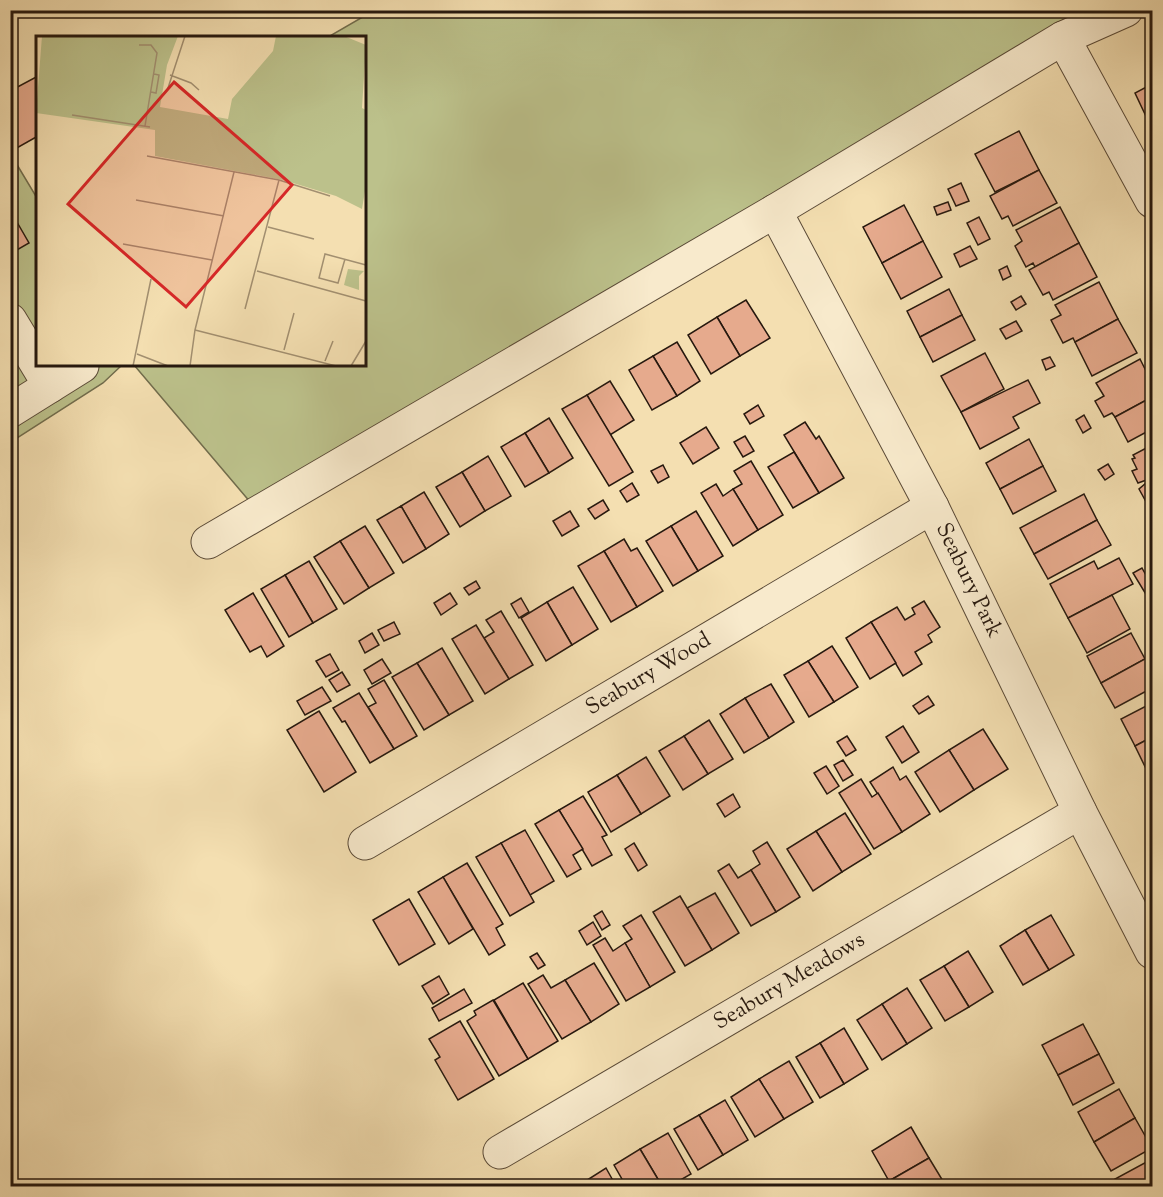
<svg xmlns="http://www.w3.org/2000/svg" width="1163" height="1197" viewBox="0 0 1163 1197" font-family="'Sorts Mill Goudy',serif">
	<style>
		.green { fill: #bcc18b; stroke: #716c4c; stroke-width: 1.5 }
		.building { fill: #e6aa8d; stroke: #26180e; stroke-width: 1.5 }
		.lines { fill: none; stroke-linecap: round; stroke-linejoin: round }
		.minor-casing { stroke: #5a4a37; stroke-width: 35 }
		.minor { stroke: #f8eacc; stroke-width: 33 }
		.labels { text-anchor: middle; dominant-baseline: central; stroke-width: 4.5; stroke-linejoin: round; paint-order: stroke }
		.street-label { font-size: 22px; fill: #26180e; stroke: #f8eacc }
		.inset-road { fill: none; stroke: #a28f70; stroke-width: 1.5 }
		.view { fill: #d62828; fill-opacity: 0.15; stroke: #d62828; stroke-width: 3 }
		.inset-edge { fill: none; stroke: #26180e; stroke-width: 3 }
	</style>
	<rect width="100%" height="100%" fill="#f4dfb1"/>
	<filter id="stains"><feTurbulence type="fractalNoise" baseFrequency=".00333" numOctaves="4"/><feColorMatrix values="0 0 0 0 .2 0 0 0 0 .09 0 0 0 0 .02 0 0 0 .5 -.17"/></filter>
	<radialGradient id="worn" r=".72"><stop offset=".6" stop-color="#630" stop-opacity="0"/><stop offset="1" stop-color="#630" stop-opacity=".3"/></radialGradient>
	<g class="green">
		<polygon points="373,11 1100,11 251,503 134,365 364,364 364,38 328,37"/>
		<polygon points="10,153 37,198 38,364 122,365 103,383 11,442"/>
	</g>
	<g class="building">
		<polygon points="10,10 30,10 10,21"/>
		<polygon points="38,76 38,136 15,149 10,141 10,91"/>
		<polygon points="1152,84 1152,129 1135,93"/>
		<polygon points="1019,131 1039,170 995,192 975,154"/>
		<polygon points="1039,170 1057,203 1013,226 1008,216 1002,219 990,196"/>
		<polygon points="961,183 969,201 956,206 948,189"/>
		<polygon points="948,202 951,210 937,215 934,207"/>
		<polygon points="904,205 923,241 882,263 863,227"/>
		<polygon points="1060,207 1079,243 1035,267 1033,263 1026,267 1015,246 1022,241 1016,230"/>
		<polygon points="10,210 29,243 10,254"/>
		<polygon points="979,217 990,239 978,245 967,223"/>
		<polygon points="923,241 942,277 901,299 882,263"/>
		<polygon points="1079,243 1097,277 1053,300 1049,292 1043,295 1029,270"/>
		<polygon points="970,246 977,259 960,267 954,254"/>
		<polygon points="1007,266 1011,276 1003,280 999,270"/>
		<polygon points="1099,282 1118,319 1075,342 1073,338 1063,343 1051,320 1061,315 1055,305"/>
		<polygon points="949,289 962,315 920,337 907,311"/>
		<polygon points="1021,296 1026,304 1016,310 1011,302"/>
		<polygon points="746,300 770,338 740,356 717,317"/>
		<polygon points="962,315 975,340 933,362 920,337"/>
		<polygon points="717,317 740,356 711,374 688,335"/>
		<polygon points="1118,319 1137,353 1092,376 1075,342"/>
		<polygon points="1016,321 1022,331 1006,339 1000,329"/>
		<polygon points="677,342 700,381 677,396 653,356"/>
		<polygon points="985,353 1004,389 961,412 941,376"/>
		<polygon points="653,356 677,396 652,410 629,370"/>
		<polygon points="1050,357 1055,366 1046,370 1042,360"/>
		<polygon points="1140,359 1152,383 1152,397 1115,417 1112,413 1104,417 1095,401 1104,396 1096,383"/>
		<polygon points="1028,380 1040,403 1013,417 1019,428 980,449 961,412"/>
		<polygon points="610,381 634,420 610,435 587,395"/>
		<polygon points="587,395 633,472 609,486 562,409"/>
		<polygon points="1152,397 1152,429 1128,442 1115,417"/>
		<polygon points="758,405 764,416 750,424 744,414"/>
		<polygon points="1084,415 1091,428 1083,433 1076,420"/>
		<polygon points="549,418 573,458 549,473 525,433"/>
		<polygon points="805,422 816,439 819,436 844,478 819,493 784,435"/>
		<polygon points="706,427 719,448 693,464 680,443"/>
		<polygon points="525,433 549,473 525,487 501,447"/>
		<polygon points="745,436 754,451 743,457 734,442"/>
		<polygon points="1029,439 1043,466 1000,489 986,463"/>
		<polygon points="1152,445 1152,478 1138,483 1132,471 1137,469 1132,459 1135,458 1133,455"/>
		<polygon points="794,452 819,493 793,508 768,467"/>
		<polygon points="488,456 511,496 485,511 462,472"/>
		<polygon points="751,461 783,515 758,530 733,489 742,484 734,471"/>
		<polygon points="1108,464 1114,474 1105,480 1098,470"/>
		<polygon points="663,465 669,477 658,483 651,471"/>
		<polygon points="1043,466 1056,491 1013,514 1000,489"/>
		<polygon points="462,472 485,511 460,527 436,487"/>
		<polygon points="1152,478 1152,507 1150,509 1139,489"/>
		<polygon points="632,483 639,495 627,502 620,491"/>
		<polygon points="716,484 723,496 733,489 758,530 733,546 701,493"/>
		<polygon points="424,492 449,534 426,549 401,506"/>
		<polygon points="1084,494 1097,520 1034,554 1020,528"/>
		<polygon points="603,500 609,510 595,519 588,509"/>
		<polygon points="401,506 426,549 403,563 377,520"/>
		<polygon points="570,511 579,526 562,536 553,521"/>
		<polygon points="696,511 723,556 698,571 671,526"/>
		<polygon points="1097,520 1111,545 1048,579 1034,554"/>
		<polygon points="365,526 394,573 369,588 340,541"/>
		<polygon points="671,526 698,571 673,586 646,541"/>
		<polygon points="624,539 631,551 637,548 663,591 637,607 604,551"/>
		<polygon points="340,541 369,588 344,604 314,557"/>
		<polygon points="604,551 637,607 611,622 578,566"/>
		<polygon points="1119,558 1133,584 1068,618 1050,584 1094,561 1098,569"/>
		<polygon points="309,561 337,609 313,623 285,575"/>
		<polygon points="1142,568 1152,586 1152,593 1147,596 1133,573"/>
		<polygon points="285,575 313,623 289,637 261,589"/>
		<polygon points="476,581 480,588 469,595 464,588"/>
		<polygon points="573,587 598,629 572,645 547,602"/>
		<polygon points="253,593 284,646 267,657 261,646 250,652 225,610"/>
		<polygon points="450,593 457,604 441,615 434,603"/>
		<polygon points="1112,595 1130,629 1087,653 1068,618"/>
		<polygon points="521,598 529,612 519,618 511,604"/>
		<polygon points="924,601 940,627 928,635 932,642 915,652 922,664 903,676 871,622 897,607 905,620 915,614 912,608"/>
		<polygon points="547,602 572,645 546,661 521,618"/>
		<polygon points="501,611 533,665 509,679 484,638 494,632 486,620"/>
		<polygon points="394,622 400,634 384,641 378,630"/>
		<polygon points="871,622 896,663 870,679 846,638"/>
		<polygon points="476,625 509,679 485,694 452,639"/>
		<polygon points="372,633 379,645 365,653 359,641"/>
		<polygon points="1131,633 1145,659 1101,683 1087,656"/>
		<polygon points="832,646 858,687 834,702 808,661"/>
		<polygon points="442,648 473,701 449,715 417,663"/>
		<polygon points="330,654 339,670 326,677 316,661"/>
		<polygon points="1152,655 1152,688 1115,708 1101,683"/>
		<polygon points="382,659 391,673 372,684 364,670"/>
		<polygon points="808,661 834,702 809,717 784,675"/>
		<polygon points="417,663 449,715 424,730 392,677"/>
		<polygon points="342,672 350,685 337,692 329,680"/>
		<polygon points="384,680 417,736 394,749 368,707 376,703 368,689"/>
		<polygon points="771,684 794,722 769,738 745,698"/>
		<polygon points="322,687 331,701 305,715 297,701"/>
		<polygon points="359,693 394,749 370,763 345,721 342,722 333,708"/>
		<polygon points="928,696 934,705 919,714 913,706"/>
		<polygon points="745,698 769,738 744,753 720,714"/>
		<polygon points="1152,703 1152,737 1135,746 1121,719"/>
		<polygon points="319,711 356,772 324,792 287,730"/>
		<polygon points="709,720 733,759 708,774 684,736"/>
		<polygon points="903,726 919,752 902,763 886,737"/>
		<polygon points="983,729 1008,769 974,790 949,750"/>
		<polygon points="684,736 708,774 683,790 659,751"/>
		<polygon points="847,736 856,750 846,756 837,742"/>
		<polygon points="1152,737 1152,781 1135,746"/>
		<polygon points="949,750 974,790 940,812 915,772"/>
		<polygon points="646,757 670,796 641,814 617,775"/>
		<polygon points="843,760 853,775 843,781 834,765"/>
		<polygon points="826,766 839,786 827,794 814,773"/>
		<polygon points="893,767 900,780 906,776 930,814 902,832 870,782"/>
		<polygon points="617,775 641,814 611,832 588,792"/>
		<polygon points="861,779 872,797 878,793 902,832 874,849 839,793"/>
		<polygon points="733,794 740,807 725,817 717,804"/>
		<polygon points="583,796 607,835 602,837 612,855 592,866 559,810"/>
		<polygon points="559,810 583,849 573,855 581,869 567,877 535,824"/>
		<polygon points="845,813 871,854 842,872 816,831"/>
		<polygon points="525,830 554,881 530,895 501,843"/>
		<polygon points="816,831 842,872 813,891 787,849"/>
		<polygon points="767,842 800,897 776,912 751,870 760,864 753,851"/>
		<polygon points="501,843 534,902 510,916 476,857"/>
		<polygon points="634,843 647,865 638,871 625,849"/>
		<polygon points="467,863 503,924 496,928 505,945 489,955 443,877"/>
		<polygon points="729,864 738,878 751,870 776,912 751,926 718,871"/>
		<polygon points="443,877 473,929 449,944 418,892"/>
		<polygon points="715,893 739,933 712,950 687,908"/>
		<polygon points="680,896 712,950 685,966 653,912"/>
		<polygon points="409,899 435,944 399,965 373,920"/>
		<polygon points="602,911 610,925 602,930 594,916"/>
		<polygon points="641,915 675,972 650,987 625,943 632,939 623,926"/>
		<polygon points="1051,915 1074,955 1049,970 1025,930"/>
		<polygon points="593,922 601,936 587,945 579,931"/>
		<polygon points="1025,930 1049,970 1023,985 1000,946"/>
		<polygon points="605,938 613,951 625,943 650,987 626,1001 593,945"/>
		<polygon points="968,951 993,992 969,1007 944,966"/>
		<polygon points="537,953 545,965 538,969 530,957"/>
		<polygon points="594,963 619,1004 591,1022 565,980"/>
		<polygon points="944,966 969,1007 945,1021 920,980"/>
		<polygon points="543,975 551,988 565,980 591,1022 562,1039 528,984"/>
		<polygon points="439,976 449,994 433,1004 422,986"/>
		<polygon points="523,983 558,1041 528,1059 494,1000"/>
		<polygon points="907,988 932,1028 907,1044 882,1004"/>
		<polygon points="464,989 472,1003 439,1021 432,1008"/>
		<polygon points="493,1000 528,1059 499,1076 467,1021 476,1015 474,1011"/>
		<polygon points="882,1004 907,1044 882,1060 857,1020"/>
		<polygon points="460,1021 494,1079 458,1100 435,1060 440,1057 429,1039"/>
		<polygon points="1083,1024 1099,1054 1058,1075 1042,1045"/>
		<polygon points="844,1028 868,1069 844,1084 820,1043"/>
		<polygon points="820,1043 844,1084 820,1098 796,1057"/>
		<polygon points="1099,1054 1114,1083 1073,1105 1058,1075"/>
		<polygon points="789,1061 813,1102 784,1119 759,1079"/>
		<polygon points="759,1079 784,1119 755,1137 731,1097"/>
		<polygon points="1119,1089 1135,1118 1094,1142 1078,1112"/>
		<polygon points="725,1100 748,1140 723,1155 699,1115"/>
		<polygon points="699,1115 723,1155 698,1170 674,1129"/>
		<polygon points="1135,1118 1152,1148 1111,1171 1094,1142"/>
		<polygon points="911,1127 929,1158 889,1181 872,1151"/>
		<polygon points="668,1133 691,1174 670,1186 662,1186 640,1149"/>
		<polygon points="640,1149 662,1186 626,1186 614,1165"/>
		<polygon points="929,1158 946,1186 893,1186 889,1181"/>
		<polygon points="1152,1159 1152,1186 1119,1186 1115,1179"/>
		<polygon points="606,1168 616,1186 583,1186 581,1184"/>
	</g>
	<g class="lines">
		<defs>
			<g id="minor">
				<polyline points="1063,38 1152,201"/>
				<path id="s1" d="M 775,211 L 932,507 L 1080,812 L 1152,952"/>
				<polyline points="10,320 50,386"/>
				<polyline points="10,411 82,366"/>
				<polyline points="208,542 775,211 1063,38 1126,10"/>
				<path id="s2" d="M 365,843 L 932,507"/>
				<path id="s3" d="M 500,1152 L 1080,812"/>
			</g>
		</defs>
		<use href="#minor" class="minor-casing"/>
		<use href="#minor" class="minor"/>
	</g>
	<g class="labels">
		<g class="street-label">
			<text stroke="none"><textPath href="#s1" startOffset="417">Seabury Park</textPath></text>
			<text stroke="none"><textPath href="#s2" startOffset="330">Seabury Wood</textPath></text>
			<text stroke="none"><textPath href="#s3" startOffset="336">Seabury Meadows</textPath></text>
		</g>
	</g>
	<g transform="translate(36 36)">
		<rect width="330" height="330" fill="#f4dfb1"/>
		<path d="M 6,0 L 142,0 L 131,29 L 124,71 L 192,83 L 196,63 L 237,15 L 240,0 L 308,0 L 330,9 L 326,72 L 330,74 L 330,149 L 326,173 L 300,160 L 247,144 L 119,120 L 119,94 L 0,77 ZM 312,233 L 328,235 L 323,240 L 323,254 L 308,249 Z" fill="#bcc18b"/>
		<path class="inset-road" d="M 103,9 L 115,9 L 121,17 L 109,90M 134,39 L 155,47 L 163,54M 131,55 L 149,0M 115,56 L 120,57 L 123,39 L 118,38M 36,79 L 114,91M 111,120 L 243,144 L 294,160M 100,164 L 188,180M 232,191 L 278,203M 87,208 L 176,224M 309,223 L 302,247 L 283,242 L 289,218 L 330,229M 221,235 L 330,265M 209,273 L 243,144M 159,294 L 300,330M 248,314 L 258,277M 101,318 L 132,330M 289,325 L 297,305M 97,330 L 115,243M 154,330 L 159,294 L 198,136M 315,330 L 330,305"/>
		<path class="view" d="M 138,46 L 256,149 L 150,271 L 32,168 Z"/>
		<rect width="330" height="330" class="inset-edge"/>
	</g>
	<rect width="1163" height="1197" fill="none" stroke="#f4dfb1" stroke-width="36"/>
	<rect x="12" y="12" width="1139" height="1173" fill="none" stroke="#26180e" stroke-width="3"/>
	<rect x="18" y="18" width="1127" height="1161" fill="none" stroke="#26180e" stroke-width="1.5"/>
	<rect width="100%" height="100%" filter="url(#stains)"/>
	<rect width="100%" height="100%" fill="url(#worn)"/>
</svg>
